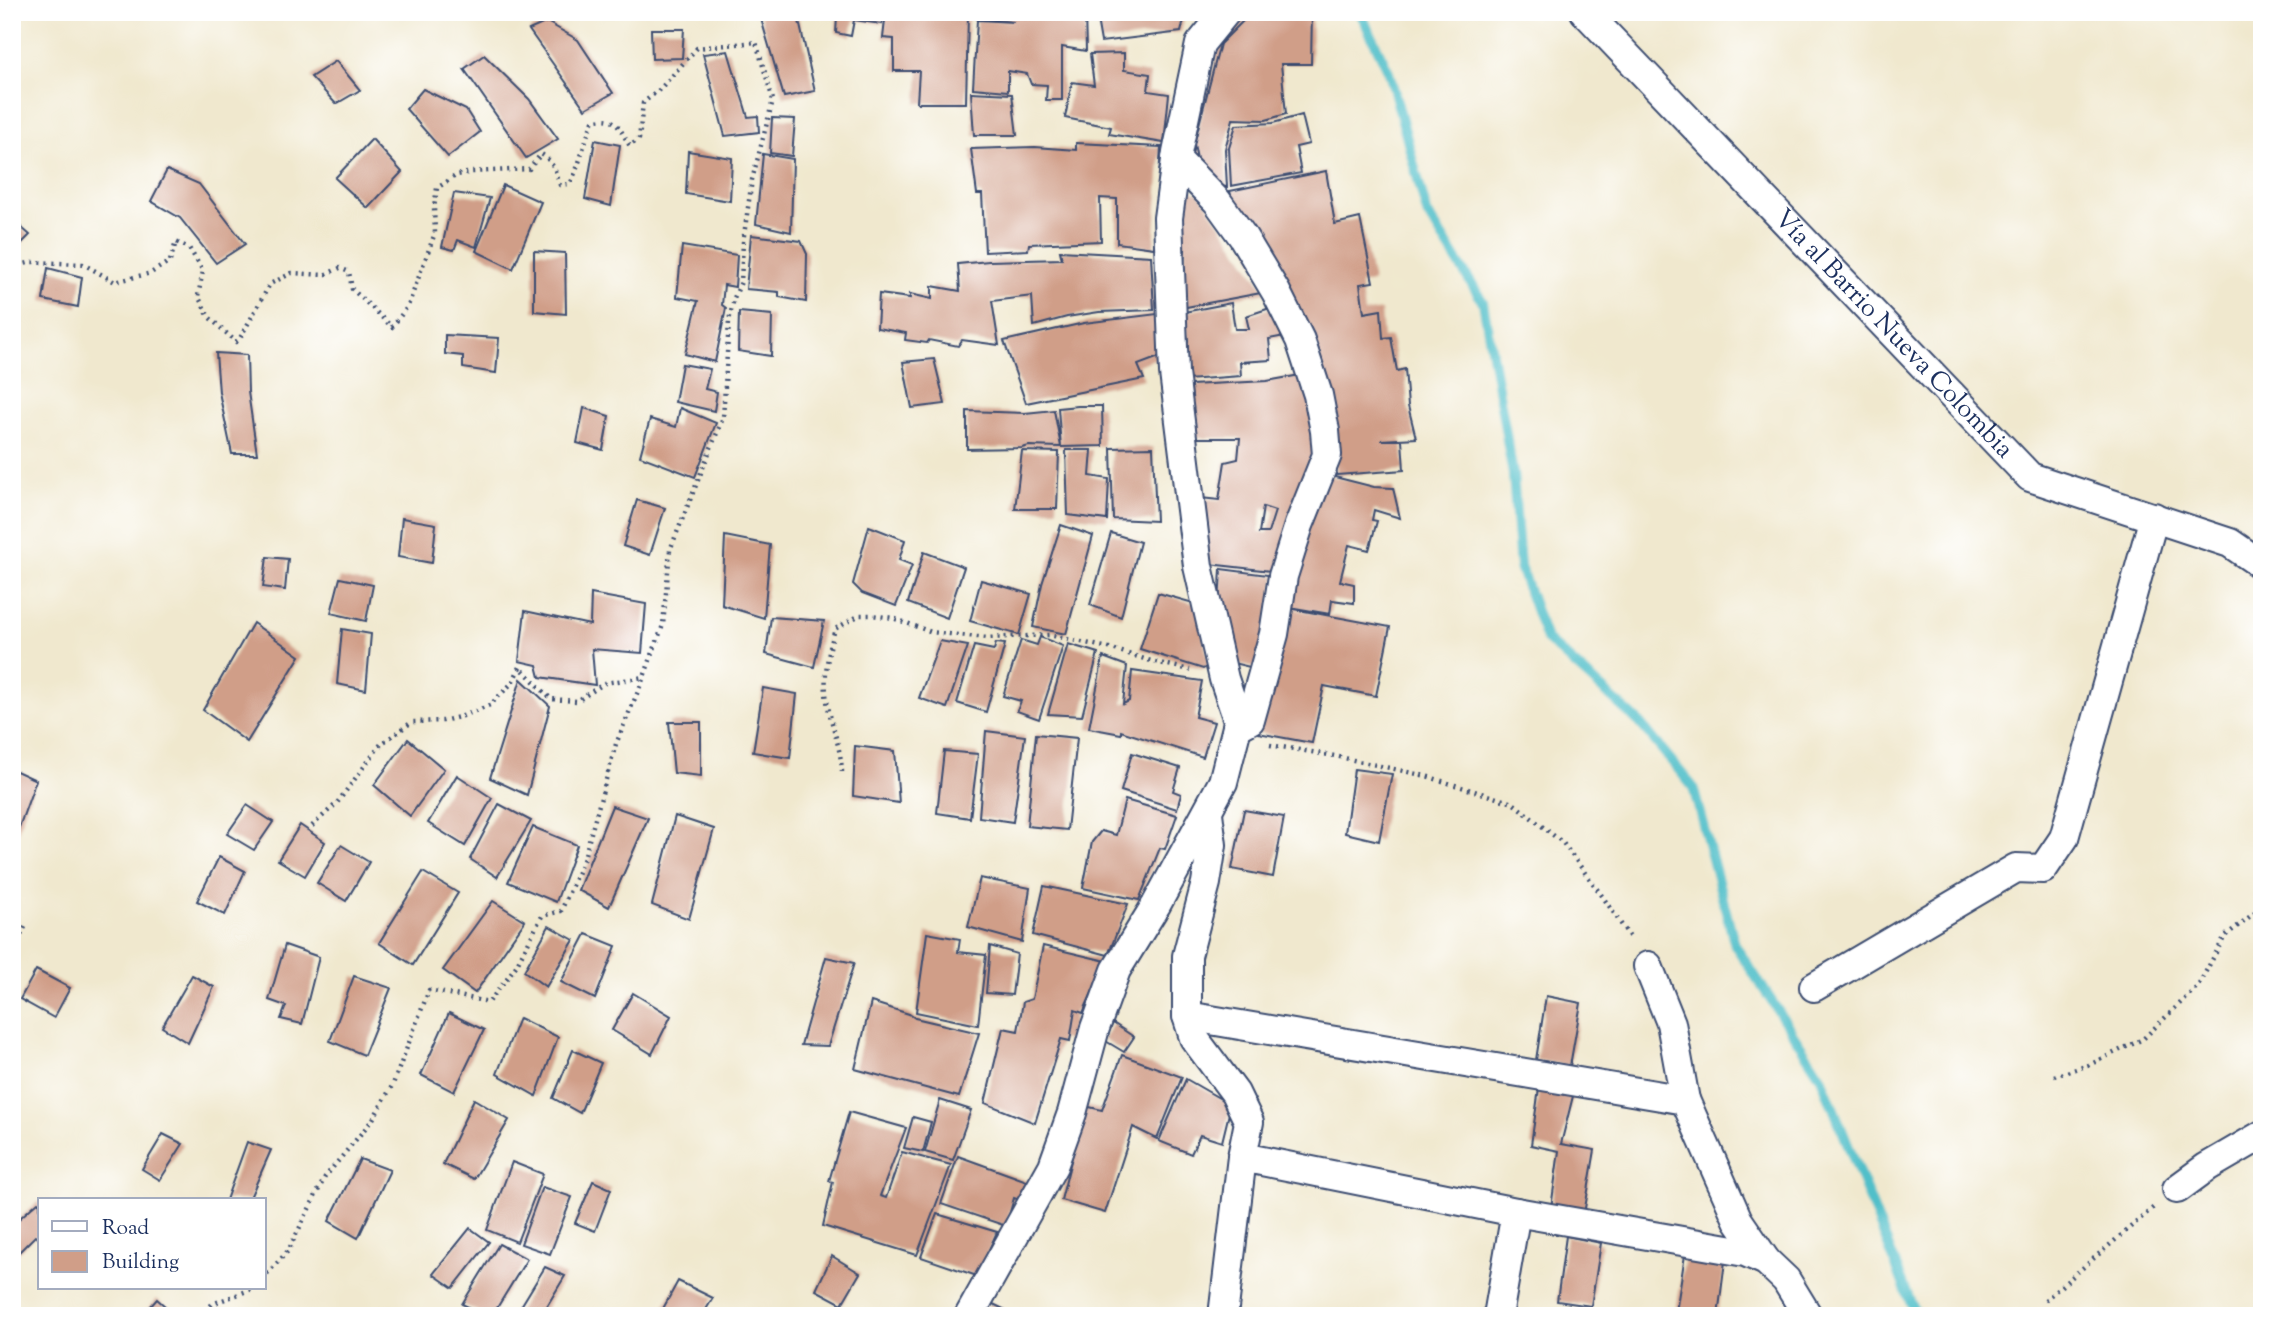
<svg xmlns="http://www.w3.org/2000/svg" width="2274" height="1328" viewBox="0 0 2274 1328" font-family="'Sorts Mill Goudy',serif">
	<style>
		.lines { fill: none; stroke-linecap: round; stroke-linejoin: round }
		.stream { stroke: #51bfc9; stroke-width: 10 }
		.building { fill: #d09e88; fill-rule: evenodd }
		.street-casing { stroke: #3b4b6f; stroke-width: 32 }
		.path { stroke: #3b4b6f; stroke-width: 4.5; stroke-dasharray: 2 5; stroke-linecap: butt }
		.street { stroke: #fff; stroke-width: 28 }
		.labels { text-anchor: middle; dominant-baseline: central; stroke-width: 7; stroke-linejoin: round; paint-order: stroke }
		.street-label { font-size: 26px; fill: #1b2f5e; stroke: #fff }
	</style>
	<rect width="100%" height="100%" fill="#fff"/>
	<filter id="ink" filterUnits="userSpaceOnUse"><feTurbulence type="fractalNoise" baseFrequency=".0143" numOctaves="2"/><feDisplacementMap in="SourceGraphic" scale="14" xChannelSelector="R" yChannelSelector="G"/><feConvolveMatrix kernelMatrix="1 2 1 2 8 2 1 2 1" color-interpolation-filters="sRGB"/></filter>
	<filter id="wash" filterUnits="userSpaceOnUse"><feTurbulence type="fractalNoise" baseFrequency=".00686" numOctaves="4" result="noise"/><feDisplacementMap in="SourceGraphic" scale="28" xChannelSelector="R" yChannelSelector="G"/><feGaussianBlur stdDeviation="1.57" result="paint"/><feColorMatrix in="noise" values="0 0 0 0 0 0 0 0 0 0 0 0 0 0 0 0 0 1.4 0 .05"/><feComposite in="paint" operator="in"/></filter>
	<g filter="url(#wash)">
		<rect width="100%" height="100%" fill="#f0e8ce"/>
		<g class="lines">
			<polyline class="stream" points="1360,12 1389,72 1427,213 1483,302 1513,474 1520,567 1546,639 1640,723 1693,787 1735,945 1821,1077 1916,1316"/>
		</g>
		<g id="blocks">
			<g class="building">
				<polygon points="759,12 797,12 815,91 784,97"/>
				<polygon points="823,12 884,12 882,24 854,20 851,36 836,33 837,17 822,16"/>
				<polygon points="886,12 968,13 966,103 917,103 919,71 894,71 894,39 883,38"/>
				<polygon points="979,12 1085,12 1086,51 1062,47 1062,100 1046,100 1047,85 1031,84 1027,74 1008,71 1008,91 973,88 977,20 1014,22 977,18"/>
				<polygon points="1107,12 1186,12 1181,32 1101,42 1097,19 1107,17"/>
				<polygon points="1252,12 1312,12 1311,64 1281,64 1286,114 1266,120 1233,119 1225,149 1227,187 1202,184 1194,144 1220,44"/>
				<polygon points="547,22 578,40 613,93 585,109 529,30"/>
				<polygon points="651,29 684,29 682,58 652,59"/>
				<polygon points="728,51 748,117 758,116 759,132 725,136 703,54"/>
				<polygon points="1124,53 1124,70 1150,74 1148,91 1169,94 1164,143 1109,134 1111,127 1065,118 1072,82 1094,85 1090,54"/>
				<polygon points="484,55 529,99 558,139 526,158 464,69"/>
				<polygon points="336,61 360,90 336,104 311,77"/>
				<polygon points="423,89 466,110 480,132 448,157 406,109"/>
				<polygon points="971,92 1012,94 1017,135 974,135"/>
				<polygon points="1302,115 1309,144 1296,147 1301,173 1231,186 1229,148 1236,125 1273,123"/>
				<polygon points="772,118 795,119 792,156 770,153"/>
				<polygon points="372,139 402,172 368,208 335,178"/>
				<polygon points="595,140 620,145 611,206 585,199"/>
				<polygon points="1076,143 1161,147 1154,248 1117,243 1117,199 1100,198 1101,241 1029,244 1028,250 985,252 982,194 977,194 971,149 1035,147 1076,150"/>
				<polygon points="688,151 732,158 730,201 686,194"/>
				<polygon points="763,154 793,159 791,232 756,224"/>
				<polygon points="167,170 199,184 245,244 216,263 180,218 151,201"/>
				<polygon points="1326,171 1335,224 1360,218 1373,282 1360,284 1364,313 1381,310 1383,338 1391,337 1397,371 1405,369 1408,406 1416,438 1381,440 1402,440 1404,470 1337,475 1332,443 1236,218 1230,191"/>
				<polygon points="503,185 541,202 513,269 476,251"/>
				<polygon points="1185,187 1200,194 1266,292 1181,308 1185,250 1179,250"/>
				<polygon points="454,193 490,198 476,247 458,240 454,250 442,247"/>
				<polygon points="12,219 30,235 12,253"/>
				<polygon points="751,235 801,241 807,254 806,302 779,297 779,292 746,289"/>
				<polygon points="682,246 737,255 735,287 724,285 722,305 726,308 715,362 685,354 698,301 677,297"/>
				<polygon points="534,251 565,253 566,314 534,311"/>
				<polygon points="1060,251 1151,256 1154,310 1099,312 1067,317 1034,326 1032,296 992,301 999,345 962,340 958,346 929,340 927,343 905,340 906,333 877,328 879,294 910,298 910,294 932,299 932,286 960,291 958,264 989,261 1062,259"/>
				<polygon points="48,268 82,277 78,307 43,300"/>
				<polygon points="1231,303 1235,329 1249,329 1246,316 1276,306 1290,335 1269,339 1271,360 1240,362 1241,376 1186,380 1182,344 1188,341 1184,312"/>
				<polygon points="739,312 772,315 771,356 738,351"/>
				<polygon points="1157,314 1162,356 1138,365 1144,379 1026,403 1004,341 1084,323"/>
				<polygon points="445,335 499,338 496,373 463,368 463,356 445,354"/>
				<polygon points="216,353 247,355 248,392 257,454 232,454 219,392"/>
				<polygon points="934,359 945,404 912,408 903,362"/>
				<polygon points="682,364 710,369 705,389 717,392 714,411 675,402"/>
				<path d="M 1306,374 L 1322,434 L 1280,572 L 1209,564 L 1200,498 L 1219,500 L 1225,462 L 1238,459 L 1240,438 L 1193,438 L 1191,385 L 1267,381 ZM 1263,507 L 1275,511 L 1268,533 L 1259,533 Z"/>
				<rect x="12" y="383" width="4" height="45"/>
				<polygon points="1078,406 1102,406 1103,446 1061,447 1029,446 1022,448 967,449 967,411 1025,413 1054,410 1061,447 1058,408"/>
				<polygon points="584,408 609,416 603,450 577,443"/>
				<polygon points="680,408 716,423 695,477 640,456 650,419 676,427"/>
				<polygon points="1153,447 1156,521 1113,519 1111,448"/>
				<polygon points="1066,450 1092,450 1090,476 1109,479 1107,520 1068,515"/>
				<polygon points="1022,451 1059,452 1057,509 1015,509"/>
				<polygon points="1323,474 1374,487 1393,488 1400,518 1374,510 1372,520 1377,521 1369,550 1349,545 1340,581 1354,584 1354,603 1332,600 1330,614 1283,606"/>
				<polygon points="637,500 665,508 650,555 623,546"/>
				<polygon points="402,518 436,524 432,563 398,557"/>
				<polygon points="1061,525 1093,536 1066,634 1033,627 1042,584"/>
				<polygon points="869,526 905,540 899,560 912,565 896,606 862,593 853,584"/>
				<polygon points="1111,533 1140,542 1121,617 1090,605"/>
				<polygon points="725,536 770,545 764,618 722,605"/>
				<polygon points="924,552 964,567 947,618 908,603"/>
				<polygon points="267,557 288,559 285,590 263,587"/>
				<polygon points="1221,569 1276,576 1258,669 1233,663 1219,605"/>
				<polygon points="340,578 373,585 366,621 331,613"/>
				<polygon points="981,580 1031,594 1019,635 970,621"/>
				<polygon points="1158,593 1197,604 1209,665 1203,669 1140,649"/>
				<polygon points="591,594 646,604 642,653 592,649 595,685 540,677 537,665 519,661 525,611 590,625"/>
				<polygon points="1288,608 1390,627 1376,696 1324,686 1312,743 1258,733 1270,674"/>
				<polygon points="771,617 824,621 814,667 766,654"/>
				<polygon points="253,623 300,656 247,742 203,710"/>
				<polygon points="342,629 371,634 366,690 337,684"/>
				<polygon points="1040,637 1063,646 1039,719 1017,711 1021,701 1003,696 1021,640 1037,645"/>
				<polygon points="940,641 968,646 947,708 919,698"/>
				<polygon points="996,643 1005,644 986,712 957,703 974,646 994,650"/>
				<polygon points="1068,644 1098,653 1082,716 1048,714"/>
				<polygon points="1103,657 1127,666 1123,704 1129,701 1132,671 1202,681 1195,717 1214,722 1203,757 1121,731 1121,734 1089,728"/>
				<polygon points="521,679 550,706 527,795 490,778"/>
				<polygon points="763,688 797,694 790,758 753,752"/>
				<polygon points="669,722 701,722 701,776 674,773"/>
				<polygon points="986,731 1025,736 1013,822 979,817"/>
				<polygon points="1036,734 1077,738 1067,830 1027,826"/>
				<polygon points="408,739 444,769 410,816 374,785"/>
				<polygon points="855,746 895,751 899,803 853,796"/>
				<polygon points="944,751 978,754 970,818 937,813"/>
				<polygon points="1132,753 1180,768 1173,791 1181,794 1177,809 1121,791"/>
				<polygon points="12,769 36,780 13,844 12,844"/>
				<polygon points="1354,769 1392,774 1379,841 1345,833"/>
				<polygon points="457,775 492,798 465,846 428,823"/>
				<polygon points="1125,800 1177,815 1165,849 1160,848 1139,900 1083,888 1092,842 1101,831 1116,835"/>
				<polygon points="499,804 531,821 497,877 470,859"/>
				<polygon points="247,805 273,822 254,850 227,834"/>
				<polygon points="612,806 648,818 609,907 578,890"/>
				<polygon points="1244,810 1284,817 1273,877 1232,869"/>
				<polygon points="675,816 714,829 689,919 652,905"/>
				<polygon points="300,825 325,842 305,876 278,860"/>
				<polygon points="533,827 577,845 556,902 508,882"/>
				<polygon points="341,845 369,862 346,901 317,883"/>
				<polygon points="219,857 245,871 225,915 197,901"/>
				<polygon points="423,872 458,893 413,965 379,943"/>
				<polygon points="980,878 1030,888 1022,942 968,927"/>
				<polygon points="1044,886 1128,904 1108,955 1033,935"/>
				<polygon points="493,901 525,921 475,993 443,970"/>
				<polygon points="549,926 574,940 546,987 524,971"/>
				<polygon points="927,933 960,939 958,952 986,955 978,1025 916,1012"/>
				<polygon points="586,934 616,946 595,999 561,982"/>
				<polygon points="285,945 319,957 302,1024 281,1019 286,1006 269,1000"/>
				<polygon points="990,946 1017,954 1012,995 986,993"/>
				<polygon points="1043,946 1106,961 1083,1013 1075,1010 1070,1041 1061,1039 1035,1123 985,1103 1003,1028 1018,1031 1023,1002 1032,999"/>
				<polygon points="826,957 854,963 828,1046 801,1045"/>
				<polygon points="36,970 70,988 54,1018 20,999"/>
				<polygon points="192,975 214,987 188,1043 162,1027"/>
				<polygon points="354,976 391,988 364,1055 330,1041"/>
				<polygon points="633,993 671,1016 652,1054 612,1030"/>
				<polygon points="1546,996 1581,1003 1570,1066 1536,1060"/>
				<polygon points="871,1002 909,1014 915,1018 979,1033 959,1097 855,1069"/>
				<polygon points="449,1013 484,1030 454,1092 421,1075"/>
				<polygon points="519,1018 558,1037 536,1096 497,1074"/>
				<polygon points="1113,1023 1134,1037 1124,1052 1104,1040"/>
				<polygon points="573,1050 601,1063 580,1113 553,1098"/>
				<polygon points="1122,1055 1182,1077 1157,1139 1133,1127 1105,1213 1061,1200 1085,1106 1102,1110"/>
				<polygon points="1186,1079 1231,1105 1222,1142 1200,1135 1191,1154 1159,1141"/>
				<polygon points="1540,1081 1575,1088 1561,1144 1595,1150 1584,1214 1551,1208 1559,1151 1531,1145"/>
				<polygon points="474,1099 509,1120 474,1179 443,1164"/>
				<polygon points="940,1100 971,1110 953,1160 925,1152"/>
				<polygon points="849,1112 906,1128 880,1196 886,1198 902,1152 951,1165 917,1255 823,1226 833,1182 829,1181"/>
				<polygon points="913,1117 931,1122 923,1152 904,1148"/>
				<polygon points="163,1134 183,1144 160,1180 142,1169"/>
				<polygon points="247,1142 271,1150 249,1200 226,1200"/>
				<polygon points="958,1156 1027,1181 1020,1200 1014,1198 1006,1226 941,1204"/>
				<polygon points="360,1159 390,1170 358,1238 329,1221"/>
				<polygon points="512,1162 543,1174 517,1242 487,1230"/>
				<polygon points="593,1181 611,1189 595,1231 575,1223"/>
				<polygon points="542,1187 572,1197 550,1254 521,1244"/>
				<polygon points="38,1202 40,1204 40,1240 35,1236 12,1259 12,1225"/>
				<polygon points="937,1214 997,1232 977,1276 921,1257"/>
				<polygon points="470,1228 489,1242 453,1288 433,1274"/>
				<polygon points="1566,1236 1601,1243 1591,1306 1557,1301"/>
				<polygon points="499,1244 527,1259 492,1316 487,1316 462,1304"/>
				<polygon points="1685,1255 1725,1261 1718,1316 1687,1316 1676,1312"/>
				<polygon points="832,1256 860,1273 842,1304 816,1290"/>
				<polygon points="545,1267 565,1276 541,1316 515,1316"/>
				<polygon points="678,1281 713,1298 702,1316 659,1316"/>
				<polygon points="157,1299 174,1314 173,1316 142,1316"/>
				<polygon points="991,1303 1018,1316 984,1316"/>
				<polygon points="1750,1309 1775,1315 1775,1316 1747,1316"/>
			</g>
		</g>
	</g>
	<g filter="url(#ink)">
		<use href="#blocks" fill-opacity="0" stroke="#3b4b6f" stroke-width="2"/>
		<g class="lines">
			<defs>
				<g id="street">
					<path id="s1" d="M 1585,12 L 2030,477 L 2230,543 L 2262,565"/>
					<polyline points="1176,159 1217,201 1243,237 1276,292 1300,340 1318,395 1325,431 1327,455 1299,525 1283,576 1274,634 1250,720 1237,727"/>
					<polyline points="1208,813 1212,845 1206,883 1187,956 1187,1016 1194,1038 1235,1093 1249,1122 1242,1157 1223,1316"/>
					<polyline points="1648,966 1671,1023 1685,1100"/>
					<polyline points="1814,987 2016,868 2043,869 2064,838 2154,517"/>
					<polyline points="1187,1016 1685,1100 1738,1220 1766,1261"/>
					<polyline points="1242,1157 1516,1212 1498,1316"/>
					<polyline points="2177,1189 2207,1167 2262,1135"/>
					<polyline points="1516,1212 1745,1252 1766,1261 1786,1280 1808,1316"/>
					<polyline points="969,1316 1053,1166 1072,1113 1095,1028 1116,970 1156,905 1223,782 1237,727 1238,720 1224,679 1198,566 1174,373 1168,218 1177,153 1200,44 1226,12"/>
				</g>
			</defs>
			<use href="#street" class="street-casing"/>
			<g class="path">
				<path d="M 12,267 L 32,262 L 83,264 L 115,282 L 151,273 L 170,261 L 176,242 L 189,248 L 203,271 L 198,296 L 209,317 L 236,342 L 239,340 L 270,284 L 292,273 L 324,275 L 340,268 L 349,272 L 352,289 L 392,327 L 408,306 L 435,233 L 434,208 L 437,188 L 457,175 L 472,172 L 529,169 L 541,154 C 553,161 556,172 560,185 L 570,184 C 581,163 584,141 593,121 C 617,114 619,129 630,146 L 639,139 L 643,103 L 660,89 L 697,48 L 756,42 L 773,100 L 752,180 L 743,242 L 741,282 L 734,298 L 729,321 L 723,418 L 670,550 L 663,625 L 644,677 L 616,744 L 584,858 L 561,911 L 542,916 L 516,966 L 489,1002 L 429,990 L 393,1084 L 373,1119 L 325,1177 L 288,1251 L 264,1277"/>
				<polyline points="1270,745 1335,756 1426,776 1513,803 1563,843 1603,897 1631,939"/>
				<path d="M 842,772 C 841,747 831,725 827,701 C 823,676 828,653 835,629 L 860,615 L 872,615 L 893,618 L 931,632 L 987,638 L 1049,635 L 1109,648 L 1151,661 L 1190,670"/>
				<polyline points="312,826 337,803 381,744 412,722 443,721 463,716 490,705 512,683 520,667 551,699 577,701 605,683 644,677"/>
				<polyline points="12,954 25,927"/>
				<polyline points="2054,1076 2089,1065 2143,1039 2198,986 2225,936 2262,907"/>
				<polyline points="2045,1300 2154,1207"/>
				<polyline points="201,1316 212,1304 255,1288"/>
			</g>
			<use href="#street" class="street"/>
		</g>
	</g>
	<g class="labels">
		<g class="street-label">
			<text stroke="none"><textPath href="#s1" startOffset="446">Vía al Barrio Nueva Colombia</textPath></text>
		</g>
	</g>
	<rect width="2274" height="1328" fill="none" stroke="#fff" stroke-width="42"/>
	<rect x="38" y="1198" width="228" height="91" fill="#ffffff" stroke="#a4acbf" stroke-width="2"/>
	<rect x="52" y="1221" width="35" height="10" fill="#ffffff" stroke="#a4acbf" stroke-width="2"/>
	<text x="102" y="1234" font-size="21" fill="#1b2f5e">Road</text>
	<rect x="52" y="1251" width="35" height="21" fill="#d09e88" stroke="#a4acbf" stroke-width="2"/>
	<text x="102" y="1268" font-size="21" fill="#1b2f5e">Building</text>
</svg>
